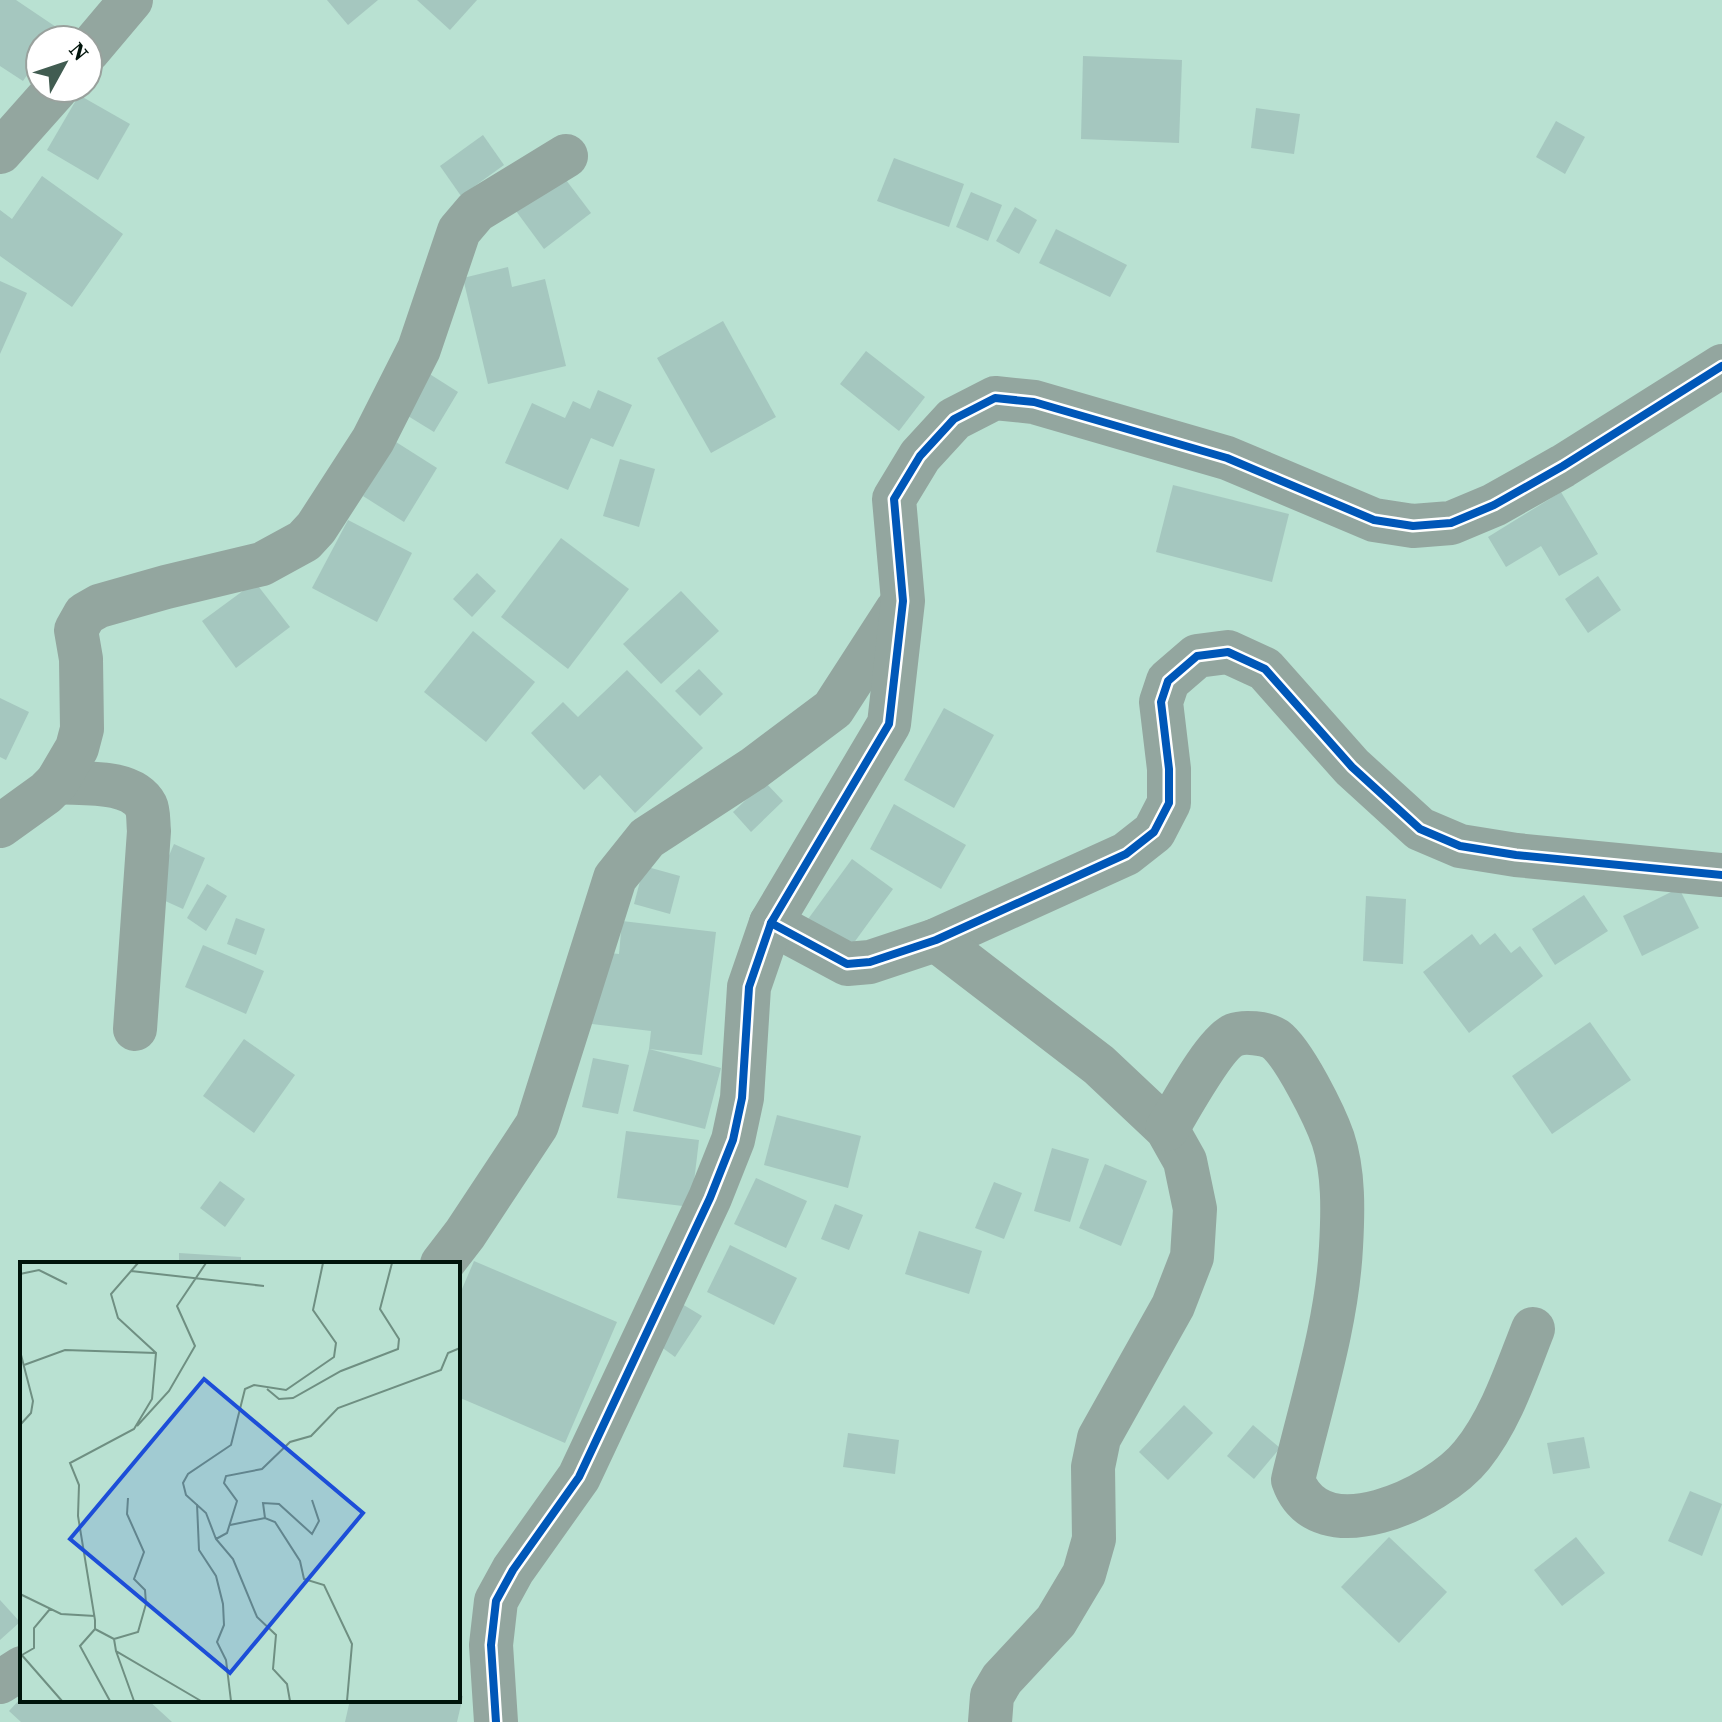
<svg xmlns="http://www.w3.org/2000/svg" width="1722" height="1722" viewBox="0 0 1722 1722" font-family="'Source Serif 4',serif">
	<style>
		.building { fill: #a5c7bf }
		.lines { fill: none; stroke-linecap: round; stroke-linejoin: round }
		.minor { stroke: #93a69f; stroke-width: 44 }
		.cycleway-casing { stroke: #fff; stroke-width: 13 }
		.cycleway { stroke: #0057b8; stroke-width: 8 }
		.inset-road { fill: none; stroke: #6f8f82; stroke-width: 2 }
		.view { fill: #1d4ed8; fill-opacity: 0.15; stroke: #1d4ed8; stroke-width: 4 }
		.inset-edge { fill: none; stroke: #00140b; stroke-width: 4 }
	</style>
	<rect width="100%" height="100%" fill="#b9e1d2"/>
	<g class="building">
		<polygon points="0,0 16,0 59,29 51,40 40,40 40,56 23,81 0,66"/>
		<polygon points="327,0 378,0 348,25"/>
		<polygon points="417,0 477,0 450,30"/>
		<polygon points="1083,56 1182,60 1179,143 1081,139"/>
		<polygon points="79,95 130,124 98,180 47,150"/>
		<polygon points="1256,108 1300,114 1294,154 1251,148"/>
		<polygon points="1556,121 1585,137 1565,174 1536,157"/>
		<polygon points="483,135 504,165 461,196 440,166"/>
		<polygon points="894,158 964,184 949,227 877,201"/>
		<polygon points="42,176 123,234 72,307 0,256 0,210 12,219"/>
		<polygon points="563,176 591,213 544,249 516,211"/>
		<polygon points="971,192 1002,205 988,241 956,227"/>
		<polygon points="1015,207 1037,220 1019,254 996,241"/>
		<polygon points="1056,229 1127,265 1110,297 1039,263"/>
		<polygon points="508,267 512,287 545,279 566,366 488,384 463,278"/>
		<polygon points="0,281 27,293 0,354"/>
		<polygon points="723,321 776,417 711,453 657,358"/>
		<polygon points="866,351 925,397 899,431 840,384"/>
		<polygon points="428,373 458,392 434,432 403,413"/>
		<polygon points="598,390 632,405 613,447 591,438 568,490 505,463 532,403 565,418 573,401 590,409"/>
		<polygon points="396,442 437,468 404,522 363,496"/>
		<polygon points="620,459 655,469 639,527 603,516"/>
		<polygon points="1173,485 1289,514 1272,582 1156,552"/>
		<polygon points="1561,492 1598,554 1559,576 1541,546 1506,567 1488,537"/>
		<polygon points="348,520 412,553 377,622 312,588"/>
		<polygon points="561,538 629,589 568,669 501,617"/>
		<polygon points="477,573 496,591 472,617 453,599"/>
		<polygon points="1598,576 1621,610 1588,633 1565,599"/>
		<polygon points="255,582 290,627 236,668 202,621"/>
		<polygon points="681,591 719,631 661,684 623,644"/>
		<polygon points="473,631 535,682 486,742 424,692"/>
		<polygon points="699,669 723,694 700,716 675,691"/>
		<polygon points="627,670 703,748 635,813 600,775 584,790 531,733 563,702 578,717"/>
		<polygon points="0,698 29,712 6,760 0,757"/>
		<polygon points="944,708 994,735 954,808 904,780"/>
		<polygon points="765,782 783,801 751,832 733,812"/>
		<polygon points="894,804 966,845 941,889 870,849"/>
		<polygon points="174,844 205,858 183,909 152,895"/>
		<polygon points="852,859 893,889 845,955 803,926"/>
		<polygon points="644,866 680,876 670,914 634,904"/>
		<polygon points="207,884 227,896 206,931 187,918"/>
		<polygon points="1679,888 1699,928 1642,956 1623,916"/>
		<polygon points="1584,895 1608,931 1555,965 1532,929"/>
		<polygon points="1366,896 1406,899 1403,964 1363,961"/>
		<polygon points="236,918 265,929 256,955 227,944"/>
		<polygon points="622,921 716,932 702,1055 649,1049 721,1068 705,1129 633,1111 649,1049 651,1031 592,1024 600,952 619,954"/>
		<polygon points="1495,933 1511,953 1520,946 1543,976 1469,1033 1423,972 1472,934 1480,945"/>
		<polygon points="203,945 264,971 246,1014 185,987"/>
		<polygon points="1590,1022 1631,1080 1552,1134 1512,1076"/>
		<polygon points="244,1039 295,1075 254,1133 203,1096"/>
		<polygon points="593,1058 629,1065 618,1114 582,1107"/>
		<polygon points="777,1115 861,1136 848,1188 764,1165"/>
		<polygon points="626,1131 699,1140 691,1207 617,1198"/>
		<polygon points="1052,1148 1089,1159 1070,1222 1034,1211"/>
		<polygon points="1105,1164 1147,1181 1121,1246 1079,1228"/>
		<polygon points="756,1178 807,1201 786,1248 734,1224"/>
		<polygon points="220,1181 245,1199 225,1227 200,1208"/>
		<polygon points="994,1182 1022,1193 1004,1239 975,1228"/>
		<polygon points="835,1204 863,1215 849,1250 821,1239"/>
		<polygon points="919,1231 982,1251 969,1294 905,1274"/>
		<polygon points="730,1245 797,1278 774,1325 707,1292"/>
		<polygon points="179,1253 241,1257 241,1264 179,1264"/>
		<polygon points="474,1261 617,1322 565,1443 458,1397 458,1287 462,1289"/>
		<polygon points="682,1304 702,1316 675,1357 656,1343"/>
		<polygon points="1184,1405 1213,1433 1168,1480 1139,1452"/>
		<polygon points="1253,1425 1280,1448 1254,1479 1227,1456"/>
		<polygon points="848,1433 899,1440 895,1474 843,1467"/>
		<polygon points="1584,1437 1590,1468 1553,1474 1547,1443"/>
		<polygon points="1690,1491 1722,1504 1702,1556 1668,1541"/>
		<polygon points="1389,1537 1447,1592 1399,1643 1341,1587"/>
		<polygon points="1576,1537 1605,1573 1562,1606 1534,1570"/>
		<polygon points="0,1600 20,1622 0,1640"/>
		<polygon points="458,1695 463,1696 457,1722 345,1722 350,1700 458,1700"/>
		<polygon points="22,1697 22,1700 74,1700 77,1702 79,1700 148,1700 172,1722 21,1722 9,1711"/>
	</g>
	<g class="lines">
		<g class="minor">
			<polyline points="88,51 131,0"/>
			<polyline points="0,152 57,88"/>
			<path d="M 57,782 C 82,784 132,779 146,806 C 149,812 148,823 149,831 L 135,1029"/>
			<polyline points="0,826 46,793 57,782 77,748 82,729 81,659 76,630 85,614 99,606 166,587 262,564 304,541 316,528 373,440 419,349 459,231 476,211 566,156"/>
			<polyline points="771,923 847,964 870,962 936,940 1126,854 1154,832 1169,803 1169,769 1161,702 1168,681 1197,656 1228,652 1265,669 1352,767 1420,829 1460,846 1516,855 1722,875"/>
			<polyline points="936,940 1099,1065 1167,1129 1185,1161 1195,1209 1192,1257 1173,1306 1099,1438 1093,1467 1094,1539 1084,1574 1056,1621 1002,1679 992,1696 990,1722"/>
			<path d="M 1167,1129 C 1180,1108 1214,1044 1234,1035 C 1244,1031 1265,1033 1275,1039 C 1294,1053 1325,1116 1333,1139 C 1344,1172 1343,1212 1341,1247 C 1337,1325 1311,1404 1293,1480 C 1319,1554 1438,1498 1472,1455 C 1501,1419 1516,1372 1533,1329"/>
			<polyline points="442,1264 465,1234 537,1125 615,878 647,838 753,769 833,709 897,610"/>
			<polyline points="0,1682 22,1668"/>
			<polyline points="496,1722 491,1645 496,1601 513,1570 579,1477 710,1198 733,1140 742,1098 749,987 771,923 889,724 903,601 894,499 920,456 954,419 995,398 1034,402 1227,458 1374,520 1413,526 1451,523 1494,505 1563,466 1722,366"/>
		</g>
		<defs>
			<g id="cycleway">
				<polyline points="771,923 847,964 870,962 936,940 1126,854 1154,832 1169,803 1169,769 1161,702 1168,681 1197,656 1228,652 1265,669 1352,767 1420,829 1460,846 1516,855 1722,875"/>
				<polyline points="496,1722 491,1645 496,1601 513,1570 579,1477 710,1198 733,1140 742,1098 749,987 771,923 889,724 903,601 894,499 920,456 954,419 995,398 1034,402 1227,458 1374,520 1413,526 1451,523 1494,505 1563,466 1722,366"/>
			</g>
		</defs>
		<use href="#cycleway" class="cycleway-casing"/>
		<use href="#cycleway" class="cycleway"/>
	</g>
	<g transform="translate(20 1262)">
		<rect width="440" height="440" fill="#b9e1d2"/>
		<path class="inset-road" d="M 111,9 L 244,24M 0,12 L 19,8 L 47,22M 0,89 L 13,139 L 11,151 L 0,163M 4,103 L 45,88 L 136,91M 247,127 L 259,137 L 273,136 L 321,109 L 378,87 L 379,77 L 360,47 L 372,1M 117,164 L 149,129 L 175,84 L 157,44 L 186,1M 177,242 L 179,288 L 196,314 L 203,342 L 204,363 L 197,380 L 206,398 L 211,439M 245,256 L 243,241 L 259,242 L 292,272 L 299,259 L 292,238M 210,263 L 245,256 L 255,260 L 280,299 L 284,317 L 304,323 L 332,382 L 327,439M 196,277 L 207,271 L 217,239 L 204,221 L 206,214 L 242,207 L 270,180 L 291,174 L 318,146 L 421,108 L 428,91 L 440,86M 0,332 L 41,352 L 75,354M 75,367 L 94,377 L 96,389 L 181,439M 94,377 L 118,370 L 126,342 L 125,328 L 114,317 L 124,290 L 107,252 L 108,236M 96,389 L 114,439M 0,391 L 42,439M 2,393 L 14,386 L 14,366 L 30,347M 90,439 L 60,384 L 75,367 L 75,358 L 58,254 L 59,223 L 50,201 L 114,167 L 132,137 L 136,91 L 98,56 L 91,32 L 118,1M 270,439 L 267,422 L 253,407 L 256,373 L 237,355 L 213,297 L 196,277 L 186,251 L 166,233 L 163,221 L 168,212 L 211,183 L 225,127 L 234,123 L 266,128 L 314,95 L 316,81 L 293,48 L 303,1"/>
		<path class="view" d="M 184,117 L 343,251 L 210,411 L 50,277 Z"/>
		<rect width="440" height="440" class="inset-edge"/>
	</g>
	<g transform="translate(64 64) rotate(50)"><circle r="38" fill="#ffffff" stroke="#99a19d" stroke-width="2"/>
	<path d="M0-6L14 30L0 20L-14 30Z" fill="#415c51"/>
	<text y="-12" font-size="22" font-weight="bold" text-anchor="middle" fill="#00140b">N</text>
	</g>
</svg>
